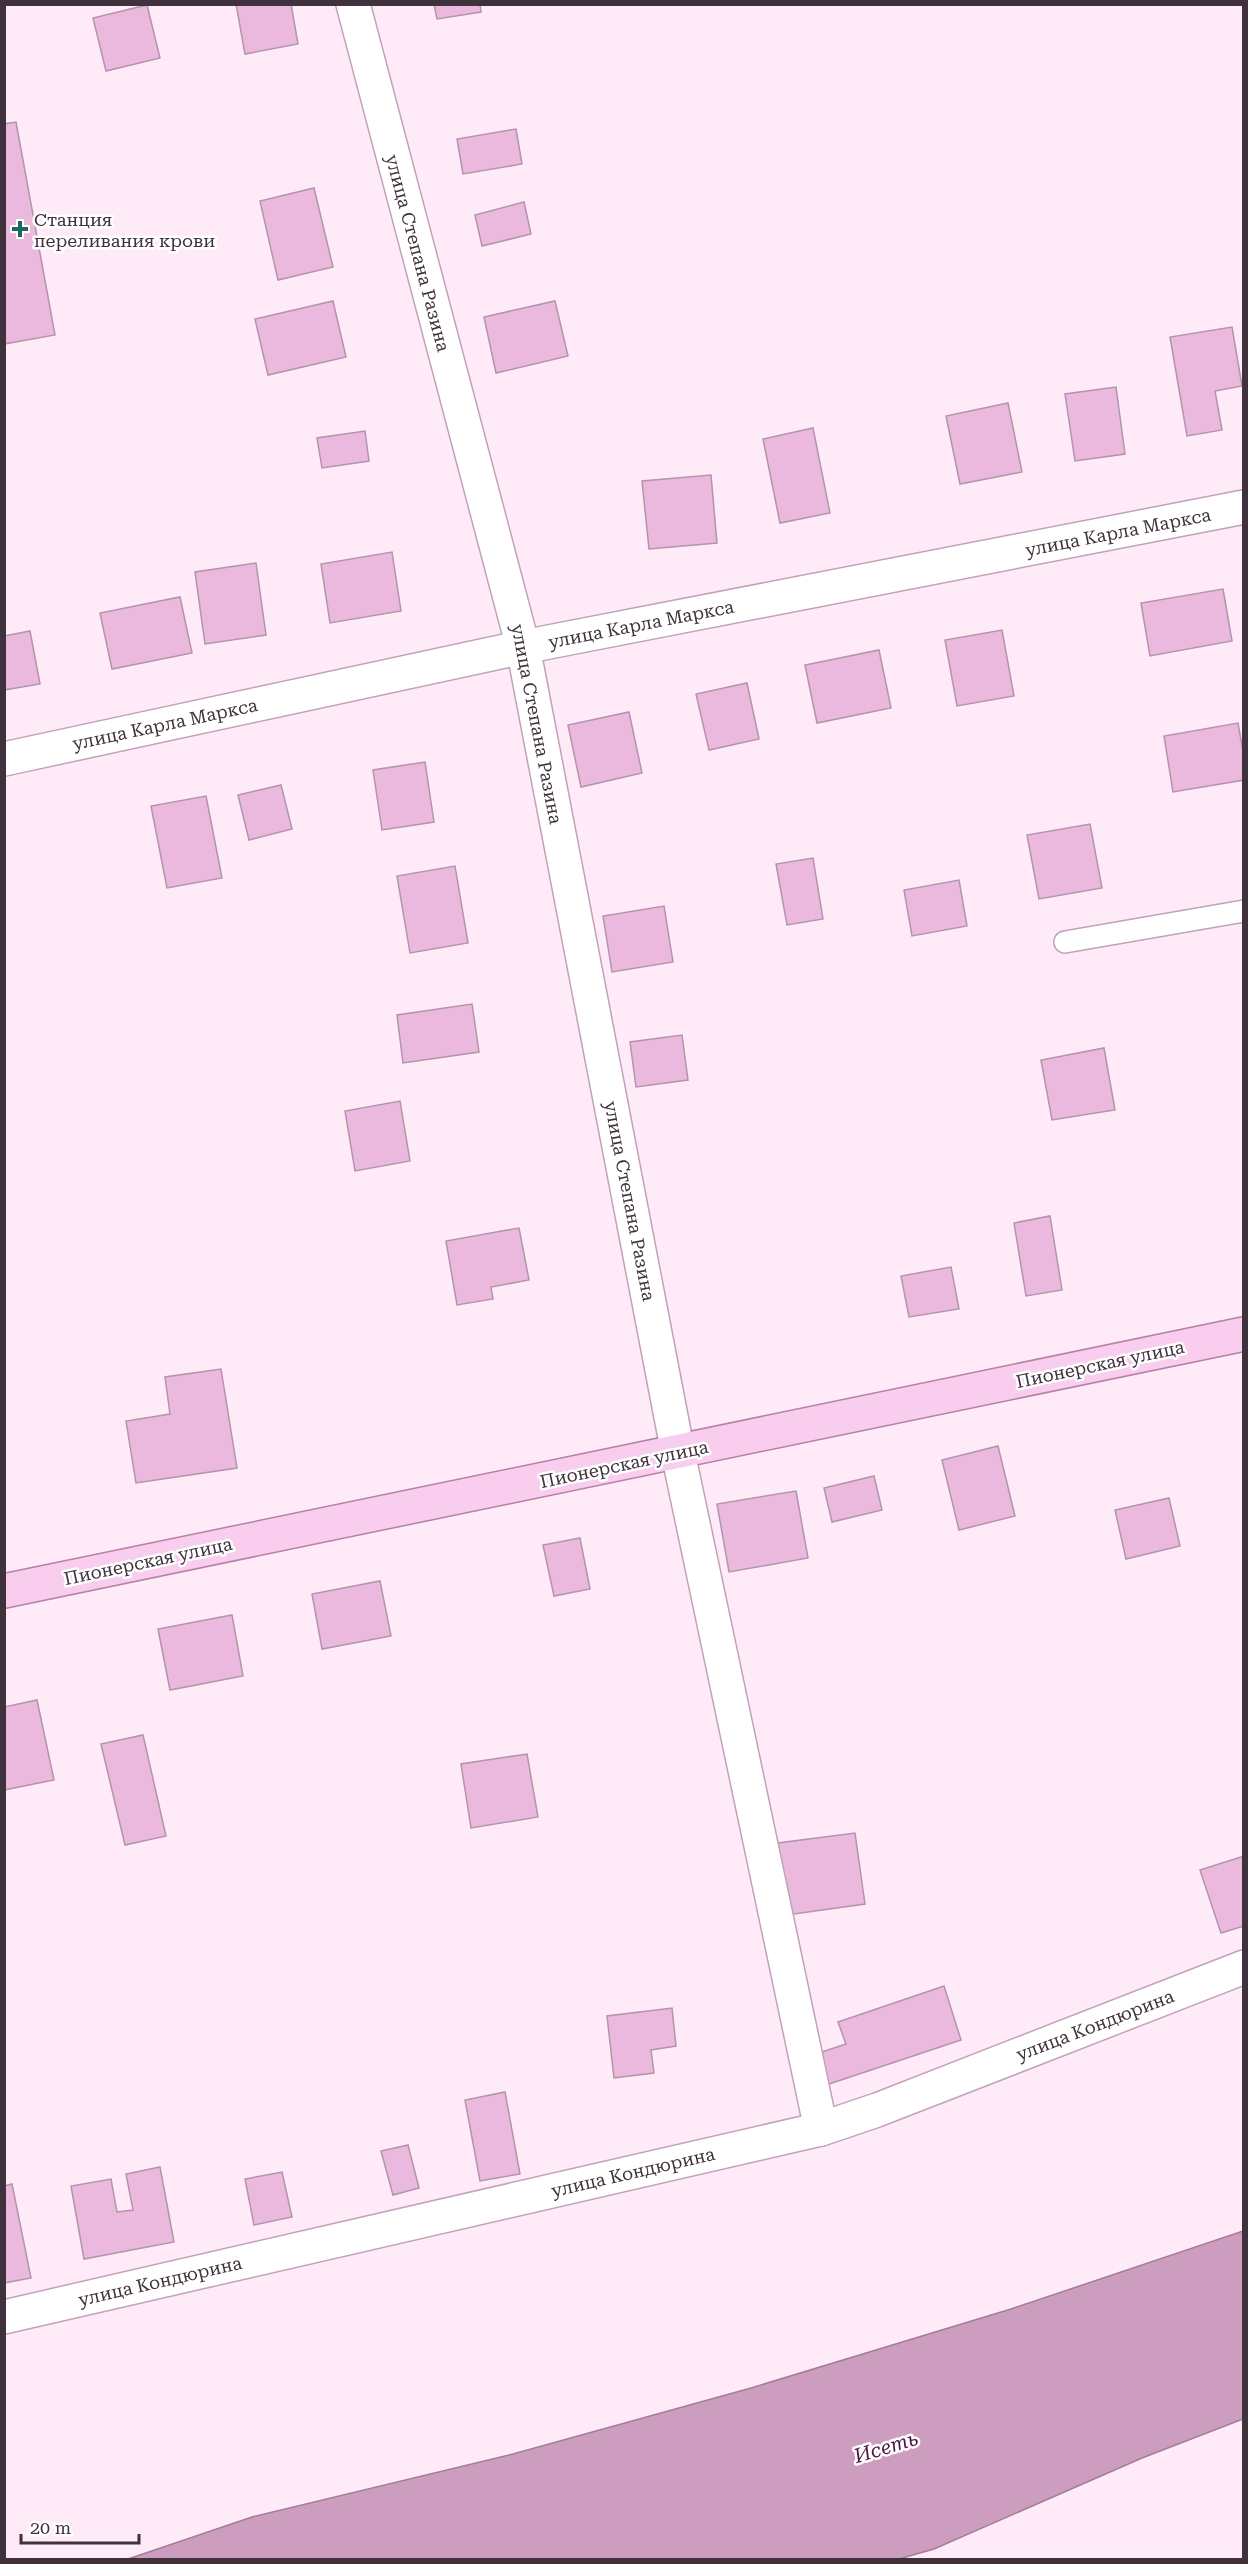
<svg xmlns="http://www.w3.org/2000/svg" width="1248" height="2564" viewBox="0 0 1248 2564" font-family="'Roboto Serif',serif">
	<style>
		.water { fill: #cd9dc0; stroke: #a27d98; stroke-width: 1.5 }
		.building { fill: #ebb9dd; stroke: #b394aa; stroke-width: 1.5 }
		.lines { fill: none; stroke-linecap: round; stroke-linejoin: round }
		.lane-casing { stroke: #c2a2b9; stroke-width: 24 }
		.street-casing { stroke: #c2a2b9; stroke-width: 36 }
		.secondary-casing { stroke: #c2a2b9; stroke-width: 36 }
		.primary-casing { stroke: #b581a7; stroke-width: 36 }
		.lane { stroke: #fff; stroke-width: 21 }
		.street { stroke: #fff; stroke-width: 33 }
		.secondary { stroke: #fff; stroke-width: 33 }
		.primary { stroke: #f9cded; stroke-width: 33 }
		.poi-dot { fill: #1d6862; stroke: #fff; stroke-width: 2 }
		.labels { text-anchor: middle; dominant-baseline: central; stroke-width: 5; stroke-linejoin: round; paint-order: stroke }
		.poi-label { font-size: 18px; fill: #3f323c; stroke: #fff; text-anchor: start }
		.street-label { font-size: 18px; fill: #3f323c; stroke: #fff }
		.water-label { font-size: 20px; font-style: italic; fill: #4f1644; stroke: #fff }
	</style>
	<rect width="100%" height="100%" fill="#ffeaf8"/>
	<polygon class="water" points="1243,2231 1243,2419 1142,2458 934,2549 899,2559 128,2559 252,2517 513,2454 751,2388 1011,2309"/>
	<g class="building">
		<polygon points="236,4 291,4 298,44 245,54"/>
		<polygon points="434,4 480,4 481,12 437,19"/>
		<polygon points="147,5 160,58 106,71 93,18"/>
		<polygon points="16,122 55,335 4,344 4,124"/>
		<polygon points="516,129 522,164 463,174 457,139"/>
		<polygon points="314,188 333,267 278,280 260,201"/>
		<polygon points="524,202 531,234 482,246 475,215"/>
		<polygon points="333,301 346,357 268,375 255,319"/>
		<polygon points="555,301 568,356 496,373 484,317"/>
		<polygon points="1232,327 1242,386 1215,391 1222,430 1187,436 1170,337"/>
		<polygon points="1116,387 1125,454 1075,461 1065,394"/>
		<polygon points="1008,403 1022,472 960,484 946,416"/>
		<polygon points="813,428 830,513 780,523 763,439"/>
		<polygon points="365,431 369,461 322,468 317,438"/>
		<polygon points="711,475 717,543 649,549 642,481"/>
		<polygon points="392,552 401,611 330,623 321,564"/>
		<polygon points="256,563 266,635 205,644 195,572"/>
		<polygon points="1223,589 1232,641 1150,656 1141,603"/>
		<polygon points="180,597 192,653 112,669 100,613"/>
		<polygon points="1002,630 1014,696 957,706 945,640"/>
		<polygon points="30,631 40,684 4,690 4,636"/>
		<polygon points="879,650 891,708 817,723 805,665"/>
		<polygon points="747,683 759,739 709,750 696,694"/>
		<polygon points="629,712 642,773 581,787 568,725"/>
		<polygon points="1238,723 1244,757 1244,780 1173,792 1164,736"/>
		<polygon points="425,762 434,822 382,830 373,770"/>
		<polygon points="281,785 292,829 249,840 238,795"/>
		<polygon points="206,796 222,878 167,888 151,806"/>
		<polygon points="1090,824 1102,888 1039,899 1027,835"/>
		<polygon points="813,858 823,919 787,925 776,864"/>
		<polygon points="455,866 468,943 410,953 397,876"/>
		<polygon points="959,880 967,926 912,936 904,890"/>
		<polygon points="664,906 673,962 612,972 603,916"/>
		<polygon points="472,1004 479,1052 403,1063 397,1015"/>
		<polygon points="682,1035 688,1080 636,1087 630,1042"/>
		<polygon points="1104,1048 1115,1110 1052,1120 1041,1060"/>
		<polygon points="400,1101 410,1161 355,1171 345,1111"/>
		<polygon points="1050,1216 1062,1290 1026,1296 1014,1223"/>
		<polygon points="519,1228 529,1280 491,1287 493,1299 457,1305 446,1241"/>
		<polygon points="951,1267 959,1309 909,1317 901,1276"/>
		<polygon points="221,1369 237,1468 136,1483 126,1421 170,1414 165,1377"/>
		<polygon points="998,1446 1015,1516 959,1530 942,1460"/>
		<polygon points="874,1476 882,1510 832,1522 824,1488"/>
		<polygon points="796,1491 808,1558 729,1572 717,1504"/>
		<polygon points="1169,1498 1180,1546 1126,1559 1115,1510"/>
		<polygon points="580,1538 590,1589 554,1596 543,1545"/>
		<polygon points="380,1581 391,1636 322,1649 312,1594"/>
		<polygon points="232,1615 243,1676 170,1690 158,1629"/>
		<polygon points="37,1700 54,1780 4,1790 4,1707"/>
		<polygon points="143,1735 166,1836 125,1845 101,1744"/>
		<polygon points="527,1754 538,1817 471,1828 461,1764"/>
		<polygon points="855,1833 865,1904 787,1915 778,1843"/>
		<polygon points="1244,1856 1244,1926 1221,1933 1200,1870"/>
		<polygon points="944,1986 961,2040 826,2085 816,2054 846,2044 838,2022"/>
		<polygon points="672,2008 676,2046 651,2050 654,2073 614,2078 607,2016"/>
		<polygon points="505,2092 520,2174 480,2181 465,2100"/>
		<polygon points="408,2145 419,2188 393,2195 381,2151"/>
		<polygon points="160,2167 174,2242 84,2259 71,2186 111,2179 117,2212 133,2210 126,2174"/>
		<polygon points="282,2172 292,2217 254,2225 245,2179"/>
		<polygon points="12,2184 31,2278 4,2283 4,2186"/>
	</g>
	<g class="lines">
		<defs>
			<polyline id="lane" points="1065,942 1244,911"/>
			<g id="street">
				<polyline points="4,759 523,647 1244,507"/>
				<polyline points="678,1453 821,2129"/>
				<polyline points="4,2317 821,2129 877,2110 1244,1967"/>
			</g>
			<polyline id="secondary" points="353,4 523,647 678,1453"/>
			<polyline id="primary" points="4,1591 1244,1334"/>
		</defs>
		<use href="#lane" class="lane-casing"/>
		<use href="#street" class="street-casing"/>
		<use href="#secondary" class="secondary-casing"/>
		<use href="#primary" class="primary-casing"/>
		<use href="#lane" class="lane"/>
		<use href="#street" class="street"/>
		<use href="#secondary" class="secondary"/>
		<use href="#primary" class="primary"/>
	</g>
	<path class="poi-dot" d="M17 220h6v6h6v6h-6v6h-6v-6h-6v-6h6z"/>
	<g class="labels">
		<g class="poi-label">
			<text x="34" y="219">Станция<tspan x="34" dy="21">переливания крови</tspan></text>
		</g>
		<g class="street-label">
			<text transform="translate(418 253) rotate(75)">улица Степана Разина</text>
			<text transform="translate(1118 532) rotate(-11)">улица Карла Маркса</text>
			<text transform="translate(641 624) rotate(-11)">улица Карла Маркса</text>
			<text transform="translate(165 724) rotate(-12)">улица Карла Маркса</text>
			<text transform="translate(537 724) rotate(79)">улица Степана Разина</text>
			<text transform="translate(630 1201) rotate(79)">улица Степана Разина</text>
			<text transform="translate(1100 1364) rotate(-12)">Пионерская улица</text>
			<text transform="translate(624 1464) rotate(-12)">Пионерская улица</text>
			<text transform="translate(148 1561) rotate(-12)">Пионерская улица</text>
			<text transform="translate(1095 2025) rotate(-21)">улица Кондюрина</text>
			<text transform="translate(633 2172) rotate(-13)">улица Кондюрина</text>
			<text transform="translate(160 2281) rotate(-13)">улица Кондюрина</text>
		</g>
		<g class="water-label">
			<text transform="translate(886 2447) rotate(-17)">Исеть</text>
		</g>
	</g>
	<rect width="1248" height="2564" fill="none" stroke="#3f323c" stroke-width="12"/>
	<path d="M21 2534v9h118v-9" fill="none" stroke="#3f323c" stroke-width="3"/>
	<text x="30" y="2534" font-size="18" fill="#3f323c" stroke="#ffffff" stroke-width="4.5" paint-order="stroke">20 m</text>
</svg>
